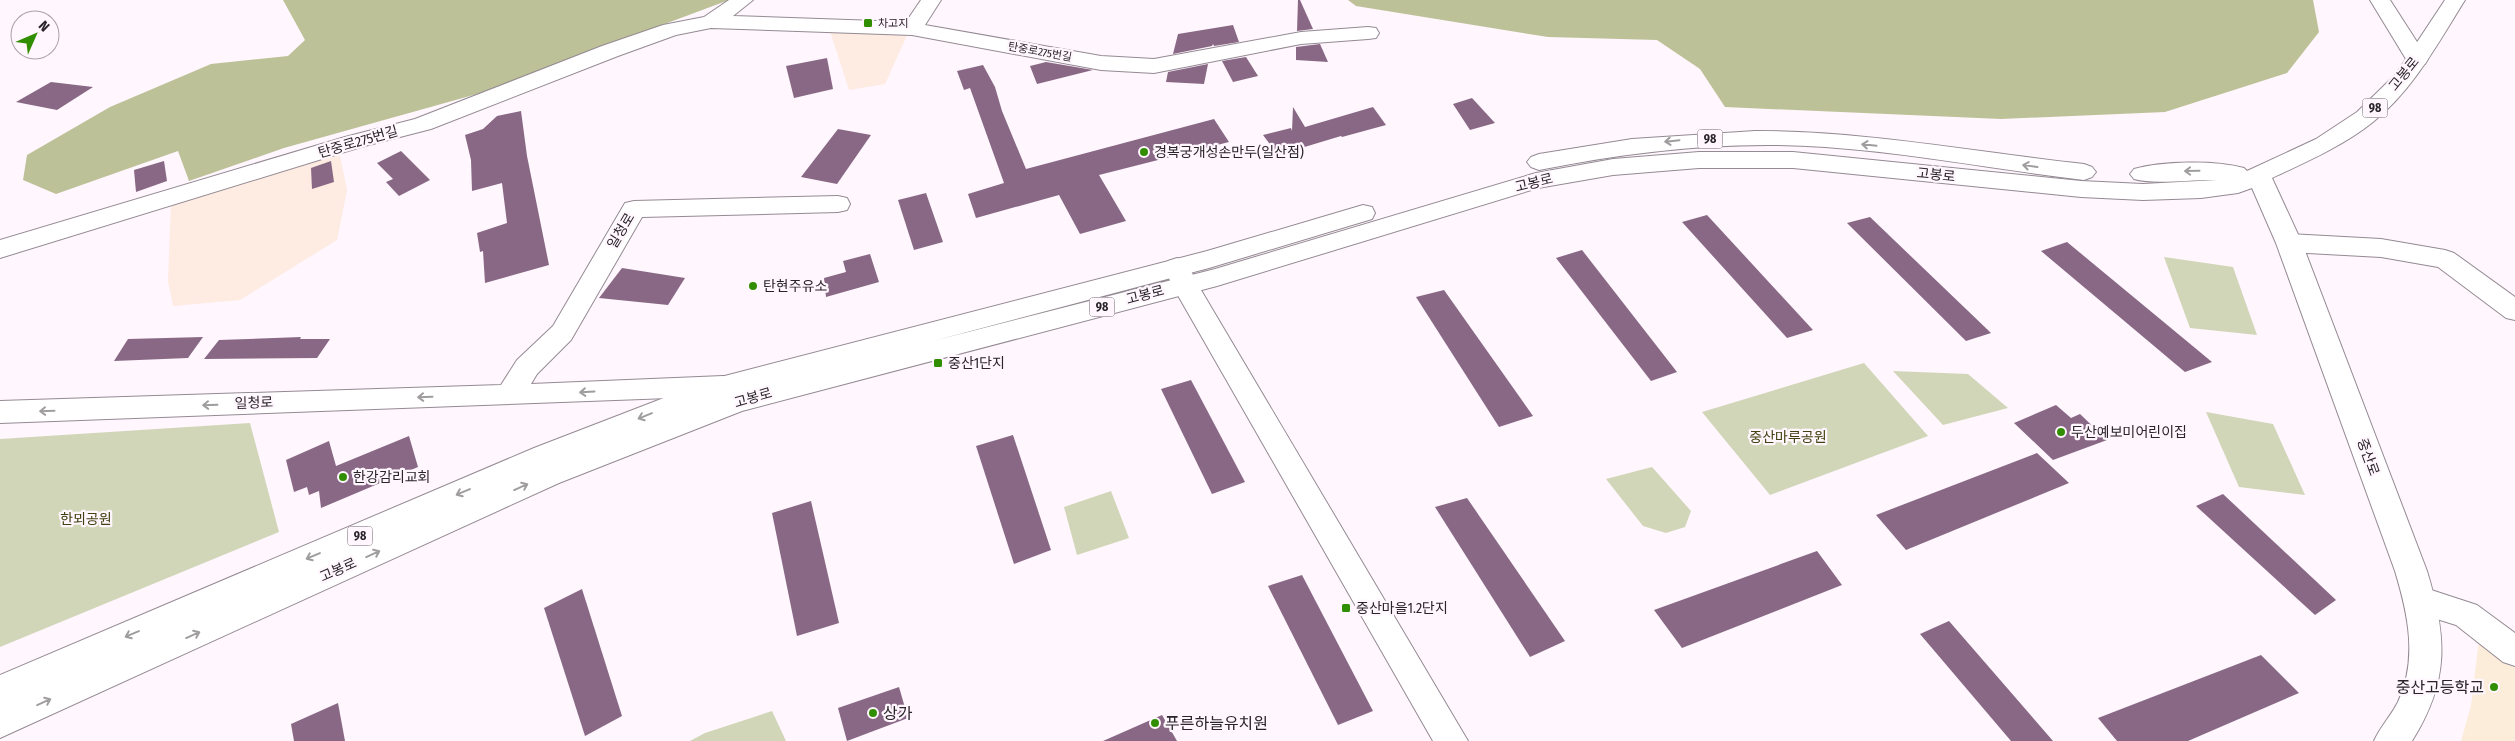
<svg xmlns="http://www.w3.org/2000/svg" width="2515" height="741" viewBox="0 0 2515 741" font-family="'Fira Sans Condensed','Noto Sans KR',sans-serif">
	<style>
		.industrial { fill: #feebe2 }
		.education { fill: #fcecda }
		.green { fill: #d2d6b8 }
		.forest { fill: #bdc197 }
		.building { fill: #886885 }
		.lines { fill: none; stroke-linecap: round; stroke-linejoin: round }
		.minor-casing { stroke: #948a93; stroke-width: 2 }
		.major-casing { stroke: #948a93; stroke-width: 2 }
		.minor { fill: #fff; fill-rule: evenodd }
		.major { fill: #fff; fill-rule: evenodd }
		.oneway { stroke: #9f9d9e }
		.poi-dot { fill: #318e00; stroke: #fff6fe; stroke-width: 2 }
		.labels { text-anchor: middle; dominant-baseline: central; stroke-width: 4.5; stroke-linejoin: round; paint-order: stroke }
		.far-poi-label { font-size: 11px; fill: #292528; stroke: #fff6fe; text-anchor: start }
		.far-street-label { font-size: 11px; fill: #292528; stroke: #fff6fe }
		.shield { fill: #fff6fe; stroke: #696468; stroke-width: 1 }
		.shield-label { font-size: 12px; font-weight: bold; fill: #292528 }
		.street-label { font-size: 14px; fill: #292528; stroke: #fff6fe }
		.poi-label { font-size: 14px; fill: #292528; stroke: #fff6fe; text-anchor: start }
		.park-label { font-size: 14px; fill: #404310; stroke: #fff6fe }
		.near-poi-label { font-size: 16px; fill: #292528; stroke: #fff6fe; text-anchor: start }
	</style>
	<rect width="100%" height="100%" fill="#fff6fe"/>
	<g class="industrial">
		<polygon points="830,31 908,33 885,84 849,90"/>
		<polygon points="339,151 347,190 337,240 240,300 173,306 168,281 171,202"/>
	</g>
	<polygon class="education" points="2479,640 2515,668 2515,741 2461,741 2471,706"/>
	<g class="green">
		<polygon points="2164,257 2233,267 2257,335 2190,328"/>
		<polygon points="1864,363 1928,436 1770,495 1702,412"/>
		<polygon points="1893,371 1968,374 2008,408 1943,425"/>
		<polygon points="2206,412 2273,424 2305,495 2239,487"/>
		<polygon points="250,423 279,532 0,647 0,439"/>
		<polygon points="1652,467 1691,511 1685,527 1666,533 1643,526 1606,479"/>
		<polygon points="1111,491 1129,538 1077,555 1064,507"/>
		<polygon points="772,711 786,741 690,741 705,733"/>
	</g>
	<g class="forest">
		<polygon points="283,0 729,0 477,94 284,148 189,181 178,151 56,194 23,180 27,155 110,107 211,64 288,56 305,40"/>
		<polygon points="1348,0 2313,0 2319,32 2287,73 2165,112 2001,119 1725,107 1700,69 1657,40 1548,37 1356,6"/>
	</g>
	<g class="building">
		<polygon points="1298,0 1300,0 1313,29 1297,31"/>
		<polygon points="1233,25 1239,42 1214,46 1213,44 1212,46 1173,54 1178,34"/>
		<polygon points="1320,44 1328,62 1296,60 1296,47"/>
		<polygon points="1246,57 1258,76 1233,82 1222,61"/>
		<polygon points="827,58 833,89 794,98 786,66"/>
		<polygon points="1046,62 1093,70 1037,84 1030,66"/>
		<polygon points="1208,64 1204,84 1166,82 1168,72"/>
		<polygon points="983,65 995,87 1002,111 1026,169 1214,119 1229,142 1099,175 1126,221 1080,234 1059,195 976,218 968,194 1004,183 970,88 964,90 957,71"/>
		<polygon points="51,82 93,87 57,110 16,102"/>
		<polygon points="1472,98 1495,123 1470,130 1453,104"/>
		<polygon points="1293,107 1305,127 1373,107 1386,125 1342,137 1341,136 1278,155 1263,135 1291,128 1292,131"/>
		<polygon points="521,111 527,156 549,265 485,283 483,251 480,252 477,233 507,223 502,183 472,191 471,160 465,135 483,129 497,116"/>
		<polygon points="838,129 871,135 837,184 801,177"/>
		<polygon points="401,151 430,180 399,196 386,182 393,179 377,163"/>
		<polygon points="164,161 167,181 136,192 134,170"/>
		<polygon points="331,161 334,182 312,189 311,168"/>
		<polygon points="926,193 943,242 914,250 898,200"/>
		<polygon points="1707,215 1813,330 1787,338 1682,222"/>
		<polygon points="1870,217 1991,333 1966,341 1847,223"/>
		<polygon points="2067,242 2212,362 2185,372 2041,251"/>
		<polygon points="1582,250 1677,372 1651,381 1556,258"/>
		<polygon points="870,254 879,282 826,297 824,278 846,272 843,261"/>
		<polygon points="622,268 685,278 668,305 599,298"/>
		<polygon points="1444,290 1533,416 1499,427 1416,297"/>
		<polygon points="203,337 188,358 114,361 128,339"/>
		<polygon points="301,337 300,339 330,339 317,358 204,359 219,340"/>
		<polygon points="1191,380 1245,482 1212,494 1161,389"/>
		<polygon points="2056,405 2071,418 2080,414 2107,440 2053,460 2014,423"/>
		<polygon points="1013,435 1051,550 1014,564 976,446"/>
		<polygon points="409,436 418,467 321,508 319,491 309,495 307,487 294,492 286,460 329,441 336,466"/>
		<polygon points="2037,453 2069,483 1906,550 1876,515"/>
		<polygon points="2223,494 2336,600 2315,615 2196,506"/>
		<polygon points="1467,498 1565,641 1530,657 1435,507"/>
		<polygon points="811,501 839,623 797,636 772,513"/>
		<polygon points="1817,551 1842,585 1682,648 1654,610"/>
		<polygon points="1302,575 1373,711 1338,725 1268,586"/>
		<polygon points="582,589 622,716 585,736 544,608"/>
		<polygon points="1949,621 2053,741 2011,741 1920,634"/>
		<polygon points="2261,655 2299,693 2188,741 2117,741 2098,718"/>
		<polygon points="899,687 908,718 847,741 838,708"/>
		<polygon points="338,703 345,741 294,741 291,724"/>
		<polygon points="1162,715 1177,741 1103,741"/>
	</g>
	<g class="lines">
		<defs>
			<g id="minor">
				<polygon points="729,0 753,0 733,16 906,22 921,0 941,0 925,25 1101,56 1154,59 1301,32 1368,27 1376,28 1379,33 1376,38 1368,39 1301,44 1154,73 1101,70 912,35 711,28 676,35 618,56 431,129 361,147 0,258 0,240 345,137 415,119 602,46 663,25 704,17"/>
				<polygon points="2370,0 2390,0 2428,59 2425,64 2417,66 2409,64"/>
				<polygon points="838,196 847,198 850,204 847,210 838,212 642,217 571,340 537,374 531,384 723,376 733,379 737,386 733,393 723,396 0,423 0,401 501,385 517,360 553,326 625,203 634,201"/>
				<polygon points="2289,234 2381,239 2445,250 2454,253 2515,297 2515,320 2506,318 2438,267 2381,257 2289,252 2280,249 2276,243 2280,237"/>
				<polygon points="1177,258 1186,261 1198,285 1468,741 1433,741 1172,285 1164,267 1168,261"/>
				<polygon points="2419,586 2477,605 2515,633 2515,666 2503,662 2456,625 2408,610 2403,600 2408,590"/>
			</g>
			<g id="major">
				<path d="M 2445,0 L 2465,0 C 2438,43 2413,90 2373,122 C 2343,146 2306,162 2272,178 L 2302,243 L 2427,571 C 2447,637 2450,680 2412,741 L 2374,741 C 2380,727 2391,716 2398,702 C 2418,659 2408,614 2395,571 L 2276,243 L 2252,188 L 2238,193 L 2201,198 L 2143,200 L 2081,197 L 1793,168 L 1699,168 L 1613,175 L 1538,188 L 1217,286 L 742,411 L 559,483 L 0,738 L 0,675 L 534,448 L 713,379 L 1207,251 L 1363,205 L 1372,207 L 1375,213 L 1372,219 L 1209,268 L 933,341 L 1215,269 L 1536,173 L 1613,159 L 1699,152 L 1793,152 L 2081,181 L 2143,184 L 2217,180 C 2193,179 2155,185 2134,179 L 2130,174 L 2134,169 C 2162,161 2216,160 2244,168 L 2247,171 L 2316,139 L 2357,112 L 2396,74 Z"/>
				<path d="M 1755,131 C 1866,131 1974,152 2084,164 L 2092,167 L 2096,172 L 2092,177 L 2084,180 C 1998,170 1912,153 1825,147 C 1729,140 1633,151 1539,170 L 1531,167 L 1527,162 L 1531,157 L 1539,154 L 1632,139 Z"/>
			</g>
		</defs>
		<use href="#minor" class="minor-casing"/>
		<use href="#major" class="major-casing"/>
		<use href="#minor" class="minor"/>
		<use href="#major" class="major"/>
	</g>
	<defs><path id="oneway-shaft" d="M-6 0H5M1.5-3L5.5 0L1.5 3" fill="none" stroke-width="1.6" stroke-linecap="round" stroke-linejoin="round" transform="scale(1.25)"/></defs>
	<g class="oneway">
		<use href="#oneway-shaft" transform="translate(1672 141) rotate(174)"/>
		<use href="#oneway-shaft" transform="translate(1869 145) rotate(-174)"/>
		<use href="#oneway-shaft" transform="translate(2030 166) rotate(-172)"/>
		<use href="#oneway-shaft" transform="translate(2192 171) rotate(179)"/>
		<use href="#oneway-shaft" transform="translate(587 392) rotate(177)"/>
		<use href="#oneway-shaft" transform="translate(425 397) rotate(178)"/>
		<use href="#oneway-shaft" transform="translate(210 405) rotate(178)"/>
		<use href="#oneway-shaft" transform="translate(47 411) rotate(178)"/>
		<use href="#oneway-shaft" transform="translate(645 416) rotate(158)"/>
		<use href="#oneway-shaft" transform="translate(521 487) rotate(-24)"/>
		<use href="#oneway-shaft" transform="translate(463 492) rotate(157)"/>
		<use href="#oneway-shaft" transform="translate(373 554) rotate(-24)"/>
		<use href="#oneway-shaft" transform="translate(313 556) rotate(157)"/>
		<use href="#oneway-shaft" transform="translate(132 634) rotate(157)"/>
		<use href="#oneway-shaft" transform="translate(193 635) rotate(-24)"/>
		<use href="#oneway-shaft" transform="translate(44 702) rotate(-24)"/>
	</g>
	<g class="poi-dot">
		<rect x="863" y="18" width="10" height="10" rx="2.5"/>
		<circle cx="1144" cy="152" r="5"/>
		<circle cx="753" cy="286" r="5"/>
		<rect x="933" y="358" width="10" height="10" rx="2.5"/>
		<circle cx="2061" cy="432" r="5"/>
		<circle cx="343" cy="477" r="5"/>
		<rect x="1341" y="603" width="10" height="10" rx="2.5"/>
		<circle cx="2494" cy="687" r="5"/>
		<circle cx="873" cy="713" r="5"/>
		<circle cx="1155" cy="723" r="5"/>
	</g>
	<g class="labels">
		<g class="far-poi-label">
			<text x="878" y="23">차고지</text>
		</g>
		<g class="far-street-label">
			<text transform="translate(1040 52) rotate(10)">탄중로275번길</text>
		</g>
		<g class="shield">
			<rect x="2362.5" y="98.5" width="25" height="19" rx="4"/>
			<rect x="1697.5" y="129.5" width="25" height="19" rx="4"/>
			<rect x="1089.5" y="297.5" width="25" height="19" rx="4"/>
			<rect x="347.5" y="526.5" width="25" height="19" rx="4"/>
		</g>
		<g class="shield-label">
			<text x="2375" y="108">98</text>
			<text x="1710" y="139">98</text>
			<text x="1102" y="307">98</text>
			<text x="360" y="536">98</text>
		</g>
		<g class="street-label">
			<text transform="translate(2404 74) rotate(-51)">고봉로</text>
			<text transform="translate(358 142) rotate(-16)">탄중로275번길</text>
			<text transform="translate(1936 175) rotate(6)">고봉로</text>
			<text transform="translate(1534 183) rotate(-14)">고봉로</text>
			<text transform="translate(621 231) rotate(-59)">일청로</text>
			<text transform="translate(1145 295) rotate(-15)">고봉로</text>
			<text transform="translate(753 398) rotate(-16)">고봉로</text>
			<text transform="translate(254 403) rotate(-2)">일청로</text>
			<text transform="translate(2368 457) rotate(70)">중산로</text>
			<text transform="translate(338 570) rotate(-24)">고봉로</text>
		</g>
		<g class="poi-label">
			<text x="1154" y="152">경복궁개성손만두(일산점)</text>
			<text x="763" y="286">탄현주유소</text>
			<text x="948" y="363">중산1단지</text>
			<text x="2071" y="432">두산예보미어린이집</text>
			<text x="353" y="477">한강감리교회</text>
			<text x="1356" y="608">중산마을1.2단지</text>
		</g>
		<g class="park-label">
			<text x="1788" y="437">중산마루공원</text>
			<text x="86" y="519">한뫼공원</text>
		</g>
		<g class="near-poi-label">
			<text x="2484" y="687" text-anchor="end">중산고등학교</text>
			<text x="883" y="713">상가</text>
			<text x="1165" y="723">푸른하늘유치원</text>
		</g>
	</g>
	<g transform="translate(35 35) rotate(45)"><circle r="24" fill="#fff6fe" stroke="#a9a2a8"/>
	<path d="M0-4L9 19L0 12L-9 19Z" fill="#318e00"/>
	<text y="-8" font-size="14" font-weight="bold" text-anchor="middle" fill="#292528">N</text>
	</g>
</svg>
